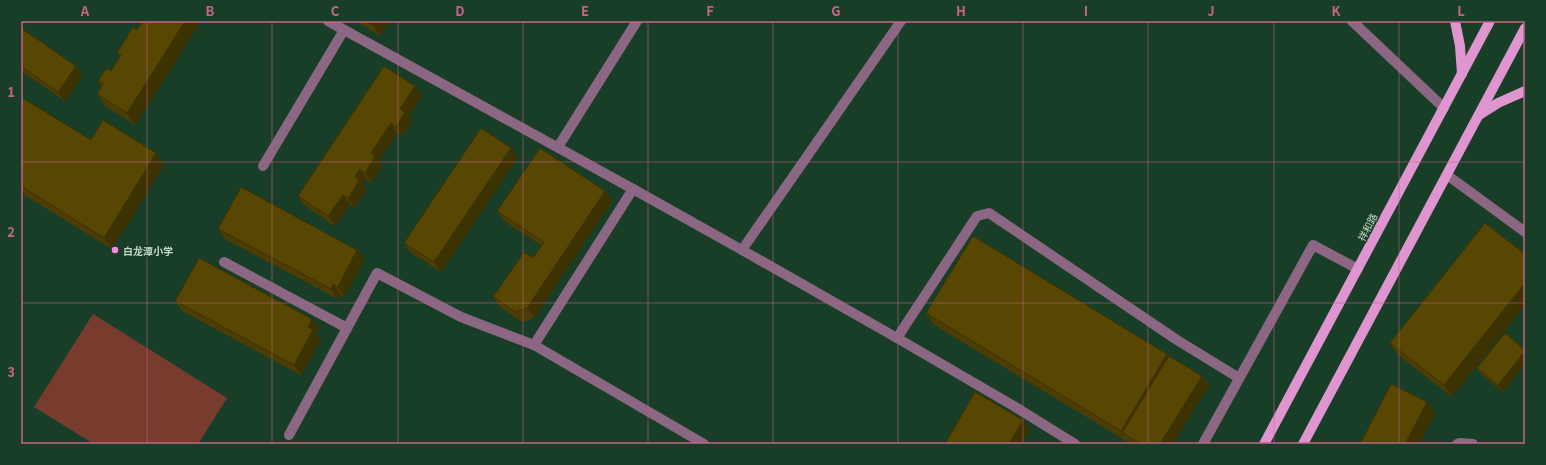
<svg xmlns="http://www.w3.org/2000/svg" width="1546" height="465" viewBox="0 0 1546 465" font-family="Georgia,'Noto Sans SC',serif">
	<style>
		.green { fill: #783c2e }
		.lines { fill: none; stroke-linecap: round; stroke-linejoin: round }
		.minor { stroke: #8b6783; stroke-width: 10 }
		.major { stroke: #df96d0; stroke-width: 10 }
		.wall { fill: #4b3d03 }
		.shaded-wall { fill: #3d3202 }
		.building { fill: #574703; stroke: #3d3202 }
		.grid { fill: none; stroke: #c36587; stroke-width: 1; stroke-opacity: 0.55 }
		.poi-dot { fill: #fb87e6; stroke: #193e27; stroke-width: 1.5 }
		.labels { text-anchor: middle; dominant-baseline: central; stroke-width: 3; stroke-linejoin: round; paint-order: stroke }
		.street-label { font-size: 10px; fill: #c4d9ca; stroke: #193e27 }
		.poi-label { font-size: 10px; font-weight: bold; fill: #c4d9ca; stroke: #193e27; text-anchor: start }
		.neatline { fill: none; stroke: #c36587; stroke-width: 1.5 }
		.grid-label { font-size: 13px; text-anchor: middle; font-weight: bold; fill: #c36587 }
	</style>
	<rect width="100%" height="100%" fill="#193e27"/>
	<polygon class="green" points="93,314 227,398 198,444 94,444 34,407"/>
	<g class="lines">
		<g class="minor">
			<polyline points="328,21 633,189 742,250 897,338 1012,405 1075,444"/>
			<polyline points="1352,21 1444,108"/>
			<polyline points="558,147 637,21"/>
			<polyline points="263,166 344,30"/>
			<polyline points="1447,175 1525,232"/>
			<polyline points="742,250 901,21"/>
			<polyline points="224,262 347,328"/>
			<polyline points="897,338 977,216 989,213 1177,340 1239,378"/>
			<polyline points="534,345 633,189"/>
			<polyline points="289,435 377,273 461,317 534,345 704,444"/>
			<polyline points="1203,444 1313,245 1358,269"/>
			<polyline points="1457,444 1460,443 1473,444"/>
		</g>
		<g class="major">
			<polyline points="1455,21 1460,46 1462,74"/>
			<polyline points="1479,115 1498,103 1525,91"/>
			<polyline points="1264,444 1490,21"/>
			<polyline points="1303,444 1525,28"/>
		</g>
	</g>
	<g class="wall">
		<polygon points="139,21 201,21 135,125 105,106 97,94 102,86 98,81 111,71 120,57 117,53 137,30 141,24"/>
		<polygon points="356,21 389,21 380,36"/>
		<polygon points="21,28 76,66 82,76 65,101 21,71"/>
		<polygon points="422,96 409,116 412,122 402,136 397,133 379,161 382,166 372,183 366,179 363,185 366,190 355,208 350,204 335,226 304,205 298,196"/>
		<polygon points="21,97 91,140 156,153 164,165 112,249 21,193"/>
		<polygon points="511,148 518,157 441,272 411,253 404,243"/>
		<polygon points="605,191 612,201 534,318 522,322 500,307 493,297 533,258 542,246 504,221 497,211"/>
		<polygon points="1485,223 1452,397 1398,355 1390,343"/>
		<polygon points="218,229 357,250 364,260 345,297 340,294 338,299 225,239"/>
		<polygon points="175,301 319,328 316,334 320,340 301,375 182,311"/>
		<polygon points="926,313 1167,354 1169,356 1202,376 1209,385 1173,444 1131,444 934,325"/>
		<polygon points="1525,350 1503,392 1482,375 1477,368"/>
	</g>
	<g class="shaded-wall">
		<polygon points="185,21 201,21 135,125 127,113"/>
		<polygon points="374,21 389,21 380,36 372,24"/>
		<polygon points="76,66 82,76 65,101 58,92"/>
		<polygon points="415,86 422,96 409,116 412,122 402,136 396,127 400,109"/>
		<polygon points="391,123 397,133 379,161 382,166 372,183 365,173 371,153"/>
		<polygon points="511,148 518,157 441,272 434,262"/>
		<polygon points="156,153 164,165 112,249 104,238"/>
		<polygon points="360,169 366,179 363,185 366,190 355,208 348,198 355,177"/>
		<polygon points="605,191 612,201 534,318 527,308"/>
		<polygon points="343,195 350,204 335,226 328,216"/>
		<polygon points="357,250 364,260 345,297 338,287"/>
		<polygon points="1525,283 1525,305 1452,397 1444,385"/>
		<polygon points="333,284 340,294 338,299 331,289"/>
		<polygon points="312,319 319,328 316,334 320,340 301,375 294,365 308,327"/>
		<polygon points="1525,351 1525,364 1503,392 1498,385"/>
		<polygon points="1167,354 1175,365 1122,433 1121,431"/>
		<polygon points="1202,376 1209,385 1173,444 1160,444"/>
		<polygon points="1427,402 1435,413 1420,444 1405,444"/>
		<polygon points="1023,420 1030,430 1022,444 1009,444"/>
	</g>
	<g class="building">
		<polygon points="142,21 185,21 127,113 97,94 103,84 98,81 107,68 111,71 121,55 117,53 133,27 137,30 143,21"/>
		<polygon points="367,21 374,21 372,24"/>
		<polygon points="21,28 76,66 58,92 21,66"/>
		<polygon points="384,66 415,86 400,109 405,112 396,127 391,123 371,153 375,157 365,173 360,169 355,177 359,181 348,198 343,195 328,216 298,196"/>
		<polygon points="21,97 91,140 103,120 156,153 104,238 21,186"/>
		<polygon points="481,128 511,148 434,262 404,243"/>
		<polygon points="540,148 605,191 527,308 516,312 493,297 524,252 533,258 544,242 497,211"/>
		<polygon points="241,187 357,250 338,287 333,284 331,289 218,229"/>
		<polygon points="1485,223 1525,254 1525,283 1444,385 1390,343"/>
		<polygon points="973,236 1167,354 1121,431 926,313"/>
		<polygon points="199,258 312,319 308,327 313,330 294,365 175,301"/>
		<polygon points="1505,333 1525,350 1525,351 1498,385 1477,368"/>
		<polygon points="1169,356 1202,376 1160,444 1141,444 1122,433"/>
		<polygon points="1391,384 1427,402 1405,444 1360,444"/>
		<polygon points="975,392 1023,420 1009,444 945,444"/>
	</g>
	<path class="grid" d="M 147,21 L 147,444M 272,21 L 272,444M 398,21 L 398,444M 523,21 L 523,444M 648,21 L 648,444M 773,21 L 773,444M 898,21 L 898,444M 1023,21 L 1023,444M 1148,21 L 1148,444M 1274,21 L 1274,444M 1399,21 L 1399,444M 21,162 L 1525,162M 21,303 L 1525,303"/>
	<circle class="poi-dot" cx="115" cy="250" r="4"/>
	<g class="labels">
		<g class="street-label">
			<text transform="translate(1367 227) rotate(-62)">祥和路</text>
		</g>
		<g class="poi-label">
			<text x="123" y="250">白龙潭小学</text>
		</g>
	</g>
	<rect width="1546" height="465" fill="none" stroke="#193e27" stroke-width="44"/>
	<rect x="22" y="22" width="1502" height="421" class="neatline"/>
	<g class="grid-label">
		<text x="85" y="16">A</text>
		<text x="210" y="16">B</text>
		<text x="335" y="16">C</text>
		<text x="460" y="16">D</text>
		<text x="585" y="16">E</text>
		<text x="710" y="16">F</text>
		<text x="836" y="16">G</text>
		<text x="961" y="16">H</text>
		<text x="1086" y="16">I</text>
		<text x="1211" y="16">J</text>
		<text x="1336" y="16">K</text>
		<text x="1461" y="16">L</text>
		<text x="11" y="97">1</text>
		<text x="11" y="237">2</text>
		<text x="11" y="377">3</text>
	</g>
</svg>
